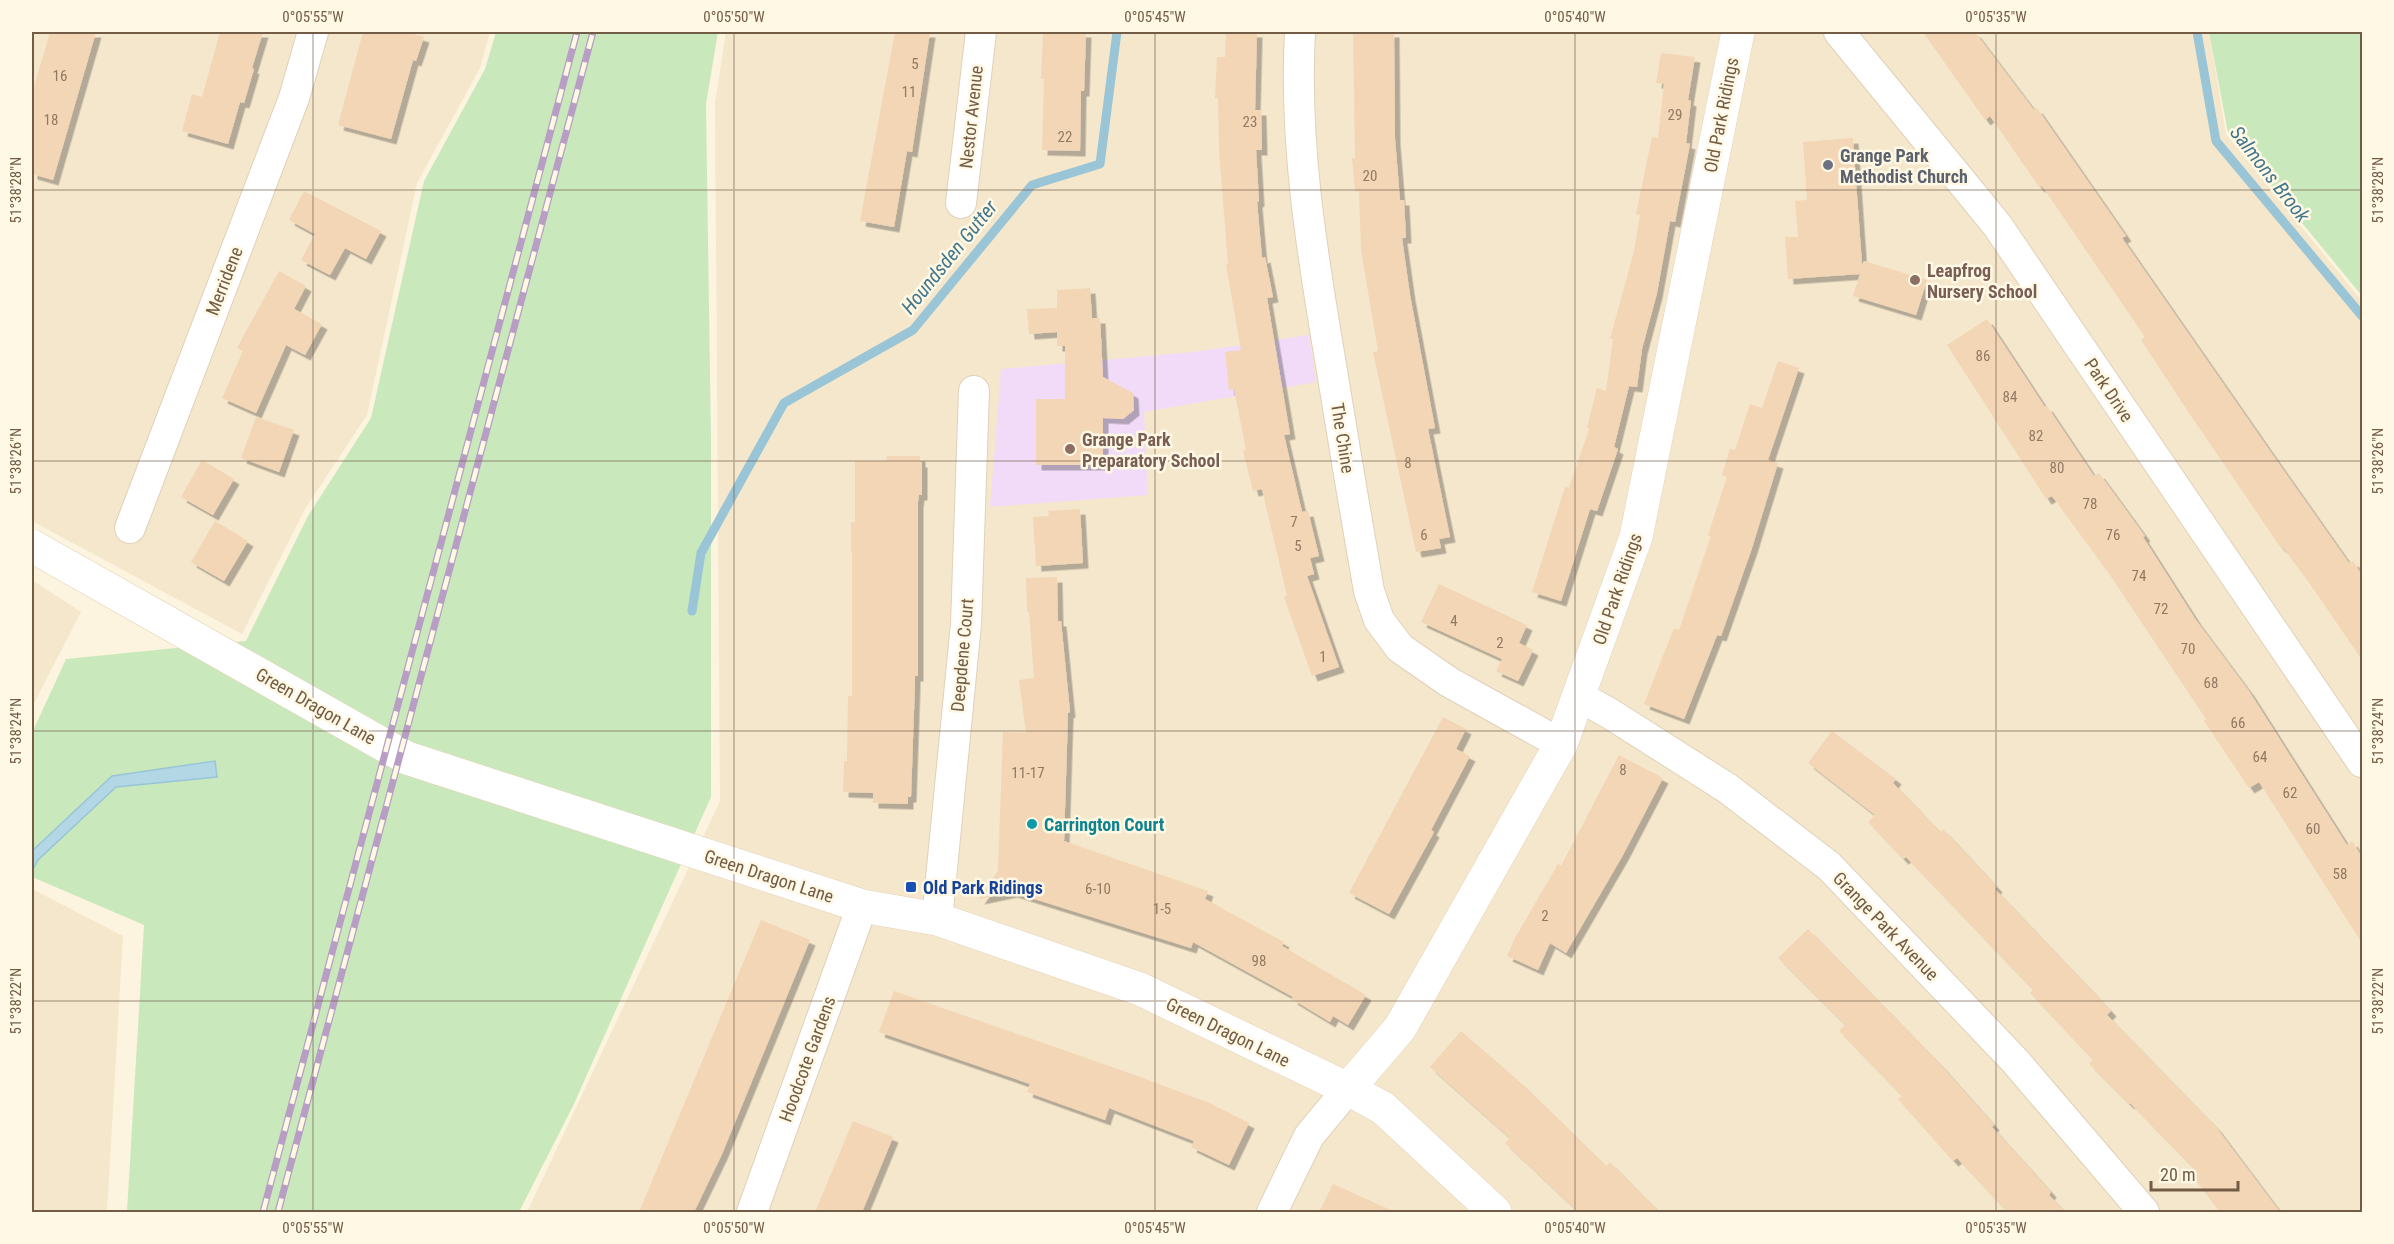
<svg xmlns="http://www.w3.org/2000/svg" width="2394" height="1244" viewBox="0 0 2394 1244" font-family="'Roboto Condensed',sans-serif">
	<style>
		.residential { fill: #f4e7cc }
		.education { fill: #f1dbf8 }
		.green { fill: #c9e9bd }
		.water { fill: #b3d7e5; stroke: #99c5d7; stroke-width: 1.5 }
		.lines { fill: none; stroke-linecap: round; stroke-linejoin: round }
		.stream { stroke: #99c5d7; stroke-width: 9 }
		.building { fill: #f2d6b5; filter: url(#shadow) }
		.street-casing { stroke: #e0d1ba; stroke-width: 32 }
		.secondary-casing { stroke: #e5d3b8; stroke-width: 34 }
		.street { stroke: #fff; stroke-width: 30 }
		.secondary { stroke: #fff; stroke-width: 33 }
		.rail-casing { stroke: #b89ec4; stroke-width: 7 }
		.rail { stroke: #fff8e4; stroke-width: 4.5; stroke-dasharray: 14; stroke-linecap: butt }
		.ticks { fill: none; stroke: #725c46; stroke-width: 1.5; stroke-opacity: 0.45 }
		.worship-dot { fill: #6b7280; stroke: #fff8e4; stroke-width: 2 }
		.education-dot { fill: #8d6e63; stroke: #fff8e4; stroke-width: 2 }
		.culture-dot { fill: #0f9aa8; stroke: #fff8e4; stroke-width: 2 }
		.transit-dot { fill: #1a4fb4; stroke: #fff8e4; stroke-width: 2 }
		.labels { text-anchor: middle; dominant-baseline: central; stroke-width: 5; stroke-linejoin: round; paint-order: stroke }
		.number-label { font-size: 15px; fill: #927a62 }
		.street-label { font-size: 18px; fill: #725c46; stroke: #fff8e4 }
		.worship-label { font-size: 18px; font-weight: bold; fill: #5b616d; stroke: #fff8e4; text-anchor: start }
		.education-label { font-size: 18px; font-weight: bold; fill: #785e54; stroke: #fff8e4; text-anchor: start }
		.culture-label { font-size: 18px; font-weight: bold; fill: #0d838f; stroke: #fff8e4; text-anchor: start }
		.transit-label { font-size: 18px; font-weight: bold; fill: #164399; stroke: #fff8e4; text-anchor: start }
		.water-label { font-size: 20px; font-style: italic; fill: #43778d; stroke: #fff8e4 }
		.neatline { fill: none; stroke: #725c46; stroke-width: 2 }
		.ticks-label { font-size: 15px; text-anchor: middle; fill: #725c46 }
	</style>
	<defs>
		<filter id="shadow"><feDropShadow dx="5.5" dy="5.5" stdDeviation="0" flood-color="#0004"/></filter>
	</defs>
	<rect width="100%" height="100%" fill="#fcf4de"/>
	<g class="residential">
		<polygon points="32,32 490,32 480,68 417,183 367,415 305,509 242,634 32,521"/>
		<polygon points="726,32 2209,32 2226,134 2362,301 2362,1212 527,1212 720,801 715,103"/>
		<polygon points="32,580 81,612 32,707"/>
		<polygon points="32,889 123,936 107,1212 32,1212"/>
	</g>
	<polygon class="education" points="1309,335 1316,382 1144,412 1148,495 990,507 1001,369 1193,352"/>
	<g class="green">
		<polygon points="496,32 718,32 706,104 711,438 711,797 573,1106 519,1212 127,1212 144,925 32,877 32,733 66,659 246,641 308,516 371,418 424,181 485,69"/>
		<polygon points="2209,32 2362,32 2362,296 2228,133"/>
	</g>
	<polygon class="water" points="215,761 217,777 116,787 38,860 32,871 32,851 112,776"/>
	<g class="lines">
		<g class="stream">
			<polyline points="2197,32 2216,141 2362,316"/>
			<polyline points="692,611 701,553 784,403 913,330 1032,185 1100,164 1117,32"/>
		</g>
	</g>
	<g class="building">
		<polygon points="50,32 96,32 53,180 32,174 32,94"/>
		<polygon points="220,32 263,32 252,68 254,69 244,103 240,102 228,144 182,131 192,94 202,97"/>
		<polygon points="363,32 407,32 424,37 416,61 413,60 391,139 338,125"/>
		<polygon points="895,32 930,32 912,152 907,151 894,227 860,221"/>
		<polygon points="1043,32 1086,32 1084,91 1081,91 1080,151 1042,150 1044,79 1041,79"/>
		<polygon points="1226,32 1257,32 1255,110 1261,110 1262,150 1256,150 1259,201 1257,202 1262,258 1265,257 1273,297 1267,298 1290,434 1284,435 1302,512 1308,511 1319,556 1310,558 1314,574 1307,576 1339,667 1312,676 1284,597 1287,596 1262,489 1253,491 1243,451 1246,450 1234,389 1229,390 1225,352 1241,350 1226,265 1228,264 1219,151 1218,98 1215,98 1217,57 1225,57"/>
		<polygon points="1353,32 1394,32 1395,139 1400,200 1404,200 1406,238 1402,238 1410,295 1435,428 1428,429 1450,537 1439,539 1441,548 1416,552 1373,352 1378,351 1361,250 1359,191 1355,192 1352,158 1355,158"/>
		<polygon points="1923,32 1975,32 2034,110 2037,108 2126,236 2122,238 2275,458 2349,563 2353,561 2362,575 2362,660 2310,584 2282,546 2281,548 2189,413 2141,340 2145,337 2042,186 2039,187 1990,116 1985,120"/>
		<polygon points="1661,53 1695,57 1688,100 1691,101 1686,143 1690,144 1675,222 1670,221 1657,293 1642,349 1637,387 1629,386 1614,447 1618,449 1597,511 1590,509 1561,601 1532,592 1565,487 1569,488 1589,429 1587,428 1597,388 1606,391 1613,339 1610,339 1634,251 1640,215 1636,214 1652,137 1658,138 1664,84 1656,83"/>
		<polygon points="1853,138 1862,265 1864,261 1927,280 1916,315 1853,296 1860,274 1788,279 1785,237 1798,237 1795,201 1807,200 1803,142"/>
		<polygon points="304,191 381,231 366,259 345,248 330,275 301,260 315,234 289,220"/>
		<polygon points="279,271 306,286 294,309 322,324 305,355 286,345 256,413 222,398 243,351 237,348"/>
		<polygon points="1090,288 1092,318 1100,318 1103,377 1133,393 1134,410 1123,419 1103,418 1103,465 1036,465 1036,399 1065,399 1065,346 1057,346 1057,332 1029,334 1027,309 1057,308 1057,290"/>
		<polygon points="1987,319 2045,407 2047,406 2094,476 2099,473 2145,536 2143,537 2196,620 2249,691 2347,845 2352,841 2362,857 2362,943 2259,782 2249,788 2204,721 2206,719 2110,575 2052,496 2046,499 1947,345"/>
		<polygon points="1778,361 1799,368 1768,460 1778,463 1752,548 1721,636 1717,635 1684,719 1644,704 1674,628 1679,630 1711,536 1708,535 1727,477 1722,475 1730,449 1735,450 1750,404 1762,408"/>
		<polygon points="256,417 294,430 279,472 241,458"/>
		<polygon points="887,456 920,456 920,462 922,462 922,495 919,495 918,502 918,676 915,676 915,682 911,797 908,797 908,804 873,803 873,793 843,792 844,761 847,761 848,696 852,696 852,552 851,552 851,522 855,522 855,461 886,461"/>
		<polygon points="202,460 234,479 213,515 181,497"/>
		<polygon points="1080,509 1083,563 1036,566 1033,517 1049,516 1048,511"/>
		<polygon points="215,521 248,541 224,581 191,562"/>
		<polygon points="1057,577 1058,621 1061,621 1070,712 1068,713 1064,841 1208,891 1205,899 1284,942 1282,946 1366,995 1348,1025 1333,1016 1330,1022 1292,999 1293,997 1193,942 1191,948 1012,892 979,899 998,871 1003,732 1026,733 1019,680 1034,678 1029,612 1027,612 1026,578"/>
		<polygon points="1439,584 1527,625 1519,643 1533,650 1518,681 1496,671 1502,659 1421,622"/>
		<polygon points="1443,717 1466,729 1456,749 1470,756 1431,830 1434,832 1389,914 1349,893"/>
		<polygon points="1832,731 1896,779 1893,783 1940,832 1943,829 1997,887 1995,889 2111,1011 2107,1015 2216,1127 2280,1212 2220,1212 2193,1177 2198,1173 2130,1103 2129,1104 2089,1064 2093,1060 2030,993 2033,990 1906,857 1903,859 1868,822 1875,815 1808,763"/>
		<polygon points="1619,755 1663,778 1623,855 1566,953 1550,943 1538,970 1507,956 1515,938 1558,864 1561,866"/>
		<polygon points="761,920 810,940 722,1154 694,1212 639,1212"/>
		<polygon points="1808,929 1939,1063 1994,1125 1992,1127 2051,1192 2049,1195 2065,1212 2007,1212 1957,1158 1953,1161 1898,1099 1902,1096 1839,1031 1845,1025 1778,958"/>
		<polygon points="894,991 1132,1074 1207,1102 1249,1123 1229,1165 1191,1147 1194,1141 1109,1108 1105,1120 1027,1092 1030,1084 879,1032"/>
		<polygon points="1461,1031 1523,1085 1606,1166 1610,1162 1659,1212 1578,1212 1505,1143 1510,1138 1430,1067"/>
		<polygon points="853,1121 893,1137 870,1193 862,1212 815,1212"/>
		<polygon points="1333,1184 1395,1212 1319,1212"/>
	</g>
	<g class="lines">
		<defs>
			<g id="street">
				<path d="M 1300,32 C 1294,140 1311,246 1329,353 C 1342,432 1355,512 1369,591 L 1379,620 L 1400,648 L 1449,682 L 1561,744"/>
				<polyline points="1839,32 1997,225 2362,762"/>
				<polyline points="961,203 981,32"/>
				<polyline points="130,528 294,98 313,32"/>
				<polyline points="1578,696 1609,713 1727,788 1829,866 2016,1062 2144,1212"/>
				<polyline points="937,919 966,624 974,391"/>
				<polyline points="752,1212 862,906"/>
				<polyline points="1272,1212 1309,1136 1348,1089"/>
			</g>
			<g id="secondary">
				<polyline points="32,546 407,758 862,906 937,919 1140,989 1348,1089 1383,1108 1495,1212"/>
				<polyline points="1348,1089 1400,1028 1561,744 1636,537 1738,32"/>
			</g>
		</defs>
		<use href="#street" class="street-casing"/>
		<use href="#secondary" class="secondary-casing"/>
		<use href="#street" class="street"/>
		<use href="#secondary" class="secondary"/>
		<defs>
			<g id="rail">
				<polyline points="263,1212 577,32"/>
				<polyline points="278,1212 593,32"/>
			</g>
		</defs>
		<use href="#rail" class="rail-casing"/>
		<use href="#rail" class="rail"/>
	</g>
	<path class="ticks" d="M 313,32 L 313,1212M 734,32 L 734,1212M 1155,32 L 1155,1212M 1575,32 L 1575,1212M 1996,32 L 1996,1212M 32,190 L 2362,190M 32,461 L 2362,461M 32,731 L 2362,731M 32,1001 L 2362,1001"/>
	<circle class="worship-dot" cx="1828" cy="165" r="6"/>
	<g class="education-dot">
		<circle cx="1915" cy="280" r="6"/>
		<circle cx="1070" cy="449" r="6"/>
	</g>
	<circle class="culture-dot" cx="1032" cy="824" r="6"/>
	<rect class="transit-dot" x="905" y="881" width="12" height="12" rx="3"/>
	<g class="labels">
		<g class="number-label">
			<text x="915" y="64">5</text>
			<text x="60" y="76">16</text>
			<text x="909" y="92">11</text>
			<text x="1675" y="115">29</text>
			<text x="51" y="120">18</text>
			<text x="1250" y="122">23</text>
			<text x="1065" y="137">22</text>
			<text x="1370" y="176">20</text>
			<text x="1983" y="356">86</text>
			<text x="2010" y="397">84</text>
			<text x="2036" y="436">82</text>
			<text x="1408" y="463">8</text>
			<text x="2057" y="468">80</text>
			<text x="2090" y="504">78</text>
			<text x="1294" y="522">7</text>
			<text x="1424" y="535">6</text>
			<text x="2113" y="535">76</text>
			<text x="1298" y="546">5</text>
			<text x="2139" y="576">74</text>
			<text x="2161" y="609">72</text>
			<text x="1454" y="621">4</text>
			<text x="1500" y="643">2</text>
			<text x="2188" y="649">70</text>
			<text x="1323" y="657">1</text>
			<text x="2211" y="683">68</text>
			<text x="2238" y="723">66</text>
			<text x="2260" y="757">64</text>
			<text x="1623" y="770">8</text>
			<text x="1028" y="773">11-17</text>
			<text x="2290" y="793">62</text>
			<text x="2313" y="829">60</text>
			<text x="2340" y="874">58</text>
			<text x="1098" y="889">6-10</text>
			<text x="1162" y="909">1-5</text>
			<text x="1545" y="916">2</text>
			<text x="1259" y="961">98</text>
		</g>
		<g class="street-label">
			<text transform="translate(1721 115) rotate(-79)">Old Park Ridings</text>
			<text transform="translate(971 117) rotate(-84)">Nestor Avenue</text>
			<text transform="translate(224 281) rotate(-69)">Merridene</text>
			<text transform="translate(2109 390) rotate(56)">Park Drive</text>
			<text transform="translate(1343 438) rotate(81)">The Chine</text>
			<text transform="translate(1617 589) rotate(-71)">Old Park Ridings</text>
			<text transform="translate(962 655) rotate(-85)">Deepdene Court</text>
			<text transform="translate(316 706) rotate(30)">Green Dragon Lane</text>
			<text transform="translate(769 876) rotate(18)">Green Dragon Lane</text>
			<text transform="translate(1886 926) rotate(46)">Grange Park Avenue</text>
			<text transform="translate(1228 1032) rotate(26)">Green Dragon Lane</text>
			<text transform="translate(807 1059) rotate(-70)">Hoodcote Gardens</text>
		</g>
		<g class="worship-label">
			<text x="1840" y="155">Grange Park<tspan x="1840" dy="21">Methodist Church</tspan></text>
		</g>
		<g class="education-label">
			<text x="1927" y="270">Leapfrog<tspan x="1927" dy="21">Nursery School</tspan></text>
			<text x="1082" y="439">Grange Park<tspan x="1082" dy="21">Preparatory School</tspan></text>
		</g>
		<g class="culture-label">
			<text x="1044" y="824">Carrington Court</text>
		</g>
		<g class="transit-label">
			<text x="923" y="887">Old Park Ridings</text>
		</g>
		<g class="water-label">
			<text transform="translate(2270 174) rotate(52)">Salmons Brook</text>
			<text transform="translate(949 257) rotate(-51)">Houndsden Gutter</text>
		</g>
	</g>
	<rect width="2394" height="1244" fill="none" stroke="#fff8e4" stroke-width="66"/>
	<path d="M2151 1181v9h87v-9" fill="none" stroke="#725c46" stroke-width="3"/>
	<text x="2160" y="1181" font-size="18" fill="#725c46" stroke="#fff8e4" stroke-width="4.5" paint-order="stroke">20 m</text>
	<rect x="33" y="33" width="2328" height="1178" class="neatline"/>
	<g class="ticks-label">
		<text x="313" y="22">0°05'55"W</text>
		<text x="734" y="22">0°05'50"W</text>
		<text x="1155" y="22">0°05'45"W</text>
		<text x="1575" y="22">0°05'40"W</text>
		<text x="1996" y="22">0°05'35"W</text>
		<text transform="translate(16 190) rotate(-90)" y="5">51°38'28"N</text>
		<text transform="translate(2378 190) rotate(-90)" y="5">51°38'28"N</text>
		<text transform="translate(16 461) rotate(-90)" y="5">51°38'26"N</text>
		<text transform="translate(2378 461) rotate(-90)" y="5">51°38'26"N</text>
		<text transform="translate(16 731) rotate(-90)" y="5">51°38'24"N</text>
		<text transform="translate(2378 731) rotate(-90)" y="5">51°38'24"N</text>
		<text transform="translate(16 1001) rotate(-90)" y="5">51°38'22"N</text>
		<text transform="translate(2378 1001) rotate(-90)" y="5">51°38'22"N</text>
		<text x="313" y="1233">0°05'55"W</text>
		<text x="734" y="1233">0°05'50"W</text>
		<text x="1155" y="1233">0°05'45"W</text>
		<text x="1575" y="1233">0°05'40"W</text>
		<text x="1996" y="1233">0°05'35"W</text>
	</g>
</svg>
